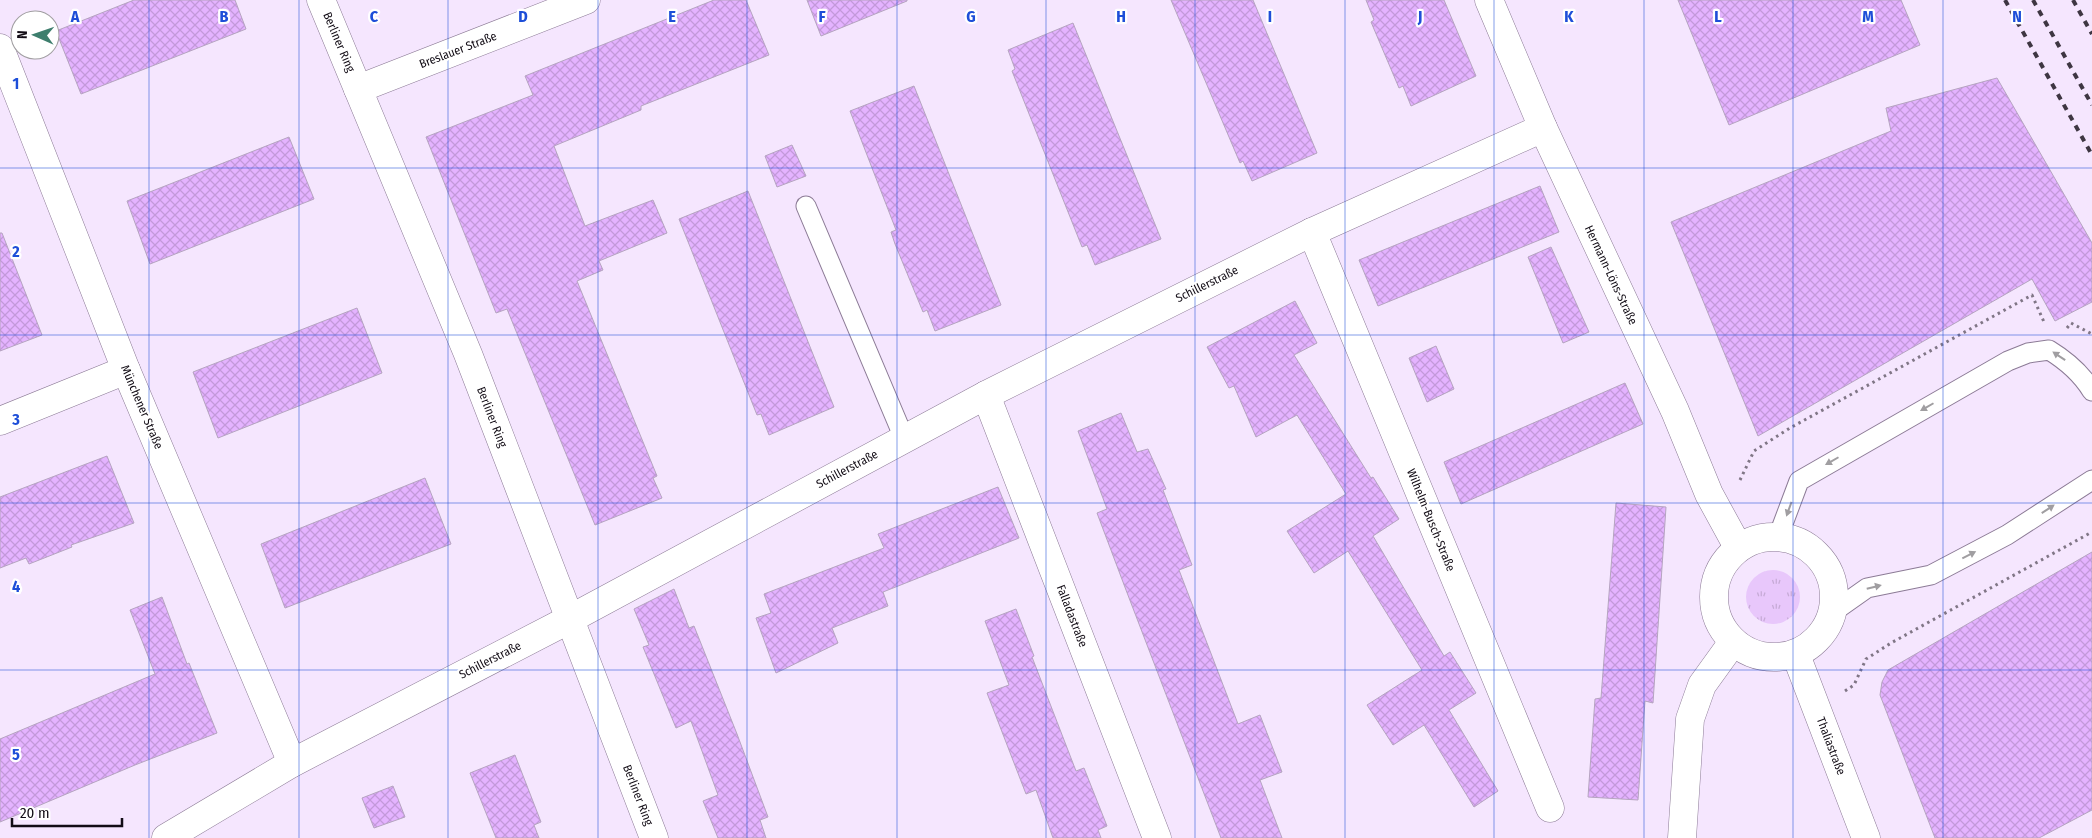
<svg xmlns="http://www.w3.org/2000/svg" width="2092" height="838" viewBox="0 0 2092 838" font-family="'Fira Sans Condensed',sans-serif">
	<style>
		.grass { fill: url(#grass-tufts) }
		.building { fill: url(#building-cross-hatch); stroke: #b5a4c0 }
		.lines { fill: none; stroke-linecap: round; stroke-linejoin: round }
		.lane-casing { stroke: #8c7b96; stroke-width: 21 }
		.street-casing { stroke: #8c7b96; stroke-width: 29 }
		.path { stroke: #807686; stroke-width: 3; stroke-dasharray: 2.5 4; stroke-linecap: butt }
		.lane { stroke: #fff; stroke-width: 19 }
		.street { stroke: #fff; stroke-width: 28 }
		.rail { stroke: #3e3642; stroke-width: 4; stroke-dasharray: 6 6; stroke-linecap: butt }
		.oneway { fill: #a09ea1 }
		.grid { fill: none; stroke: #1d4ed8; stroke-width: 1; stroke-opacity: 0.55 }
		.labels { text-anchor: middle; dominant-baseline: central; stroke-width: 4.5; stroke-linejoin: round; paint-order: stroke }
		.street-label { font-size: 12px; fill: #120c15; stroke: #fff }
		.grid-label { font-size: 16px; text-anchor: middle; font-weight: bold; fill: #1d4ed8; stroke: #fff; stroke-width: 4.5; stroke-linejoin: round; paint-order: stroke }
	</style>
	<defs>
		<pattern id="grass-tufts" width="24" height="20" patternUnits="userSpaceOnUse" patternTransform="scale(1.25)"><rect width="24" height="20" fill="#e8c7fb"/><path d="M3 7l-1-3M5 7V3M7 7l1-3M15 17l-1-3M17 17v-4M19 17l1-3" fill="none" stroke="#c6aad6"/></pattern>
		<pattern id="building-cross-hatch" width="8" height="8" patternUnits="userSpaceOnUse" patternTransform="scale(1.25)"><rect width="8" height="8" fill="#e4b3ff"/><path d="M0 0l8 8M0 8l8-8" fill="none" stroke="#c399da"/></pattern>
	</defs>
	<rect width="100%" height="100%" fill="#f5e6fe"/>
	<circle class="grass" cx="1773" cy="597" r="27"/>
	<g class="building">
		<polygon points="134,0 235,0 246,29 81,94 56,31"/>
		<polygon points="714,0 746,0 769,55 641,106 641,110 554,146 585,226 653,200 667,233 599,261 603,270 577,281 657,476 653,478 662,498 595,525 507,309 496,313 426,137 533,95 525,76"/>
		<polygon points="807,0 907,0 907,1 821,36"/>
		<polygon points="1171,0 1253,0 1317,153 1252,181 1243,161 1240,163"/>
		<polygon points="1366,0 1444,0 1476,76 1411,106 1403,86 1399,88 1371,22 1374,20"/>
		<polygon points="1678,0 1901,0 1920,45 1729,125"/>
		<polygon points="1073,23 1161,239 1095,265 1087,245 1082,247 1039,139 1012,71 1015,69 1008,50"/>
		<polygon points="1997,78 2092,243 2092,302 2055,321 2032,279 1758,436 1671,222 1891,131 1886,108"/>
		<polygon points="914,86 1001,305 935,331 927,310 923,312 895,244 891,232 896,230 850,111"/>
		<polygon points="289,137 314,199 150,264 127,201"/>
		<polygon points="792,145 806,176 777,187 765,156"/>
		<polygon points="1540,186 1559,232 1378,306 1359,260"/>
		<polygon points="748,191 834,407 769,435 761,414 757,415 679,219"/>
		<polygon points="0,233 2,233 42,335 0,351"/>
		<polygon points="1551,247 1589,332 1563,343 1528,257"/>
		<polygon points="1295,301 1317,343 1294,355 1371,478 1373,477 1399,519 1373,536 1444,656 1450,652 1476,693 1449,710 1498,791 1474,807 1424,725 1393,745 1367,705 1422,670 1348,551 1314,573 1287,531 1346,494 1297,415 1256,437 1234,386 1229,388 1207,347"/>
		<polygon points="357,308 382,373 218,438 193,372"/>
		<polygon points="1436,346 1454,389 1427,402 1409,358"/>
		<polygon points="1625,383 1643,424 1461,504 1444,462"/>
		<polygon points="1121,413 1137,452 1148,449 1166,489 1163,490 1192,565 1179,570 1238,724 1260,715 1282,772 1260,780 1282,838 1221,838 1126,590 1097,513 1107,509 1078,431"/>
		<polygon points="107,456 134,523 71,545 72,547 29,564 26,558 0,568 0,497"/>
		<polygon points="425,478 451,544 285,608 261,544"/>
		<polygon points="998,487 1019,538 883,592 888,606 832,628 838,643 776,673 756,618 771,613 764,594 884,548 878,534"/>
		<polygon points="1616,503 1666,507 1653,703 1645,701 1638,800 1588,797 1595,699 1601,698"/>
		<polygon points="2092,552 2092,810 2039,838 1935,838 1880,695 1882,682 1888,670"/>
		<polygon points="674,589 689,628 694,626 737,734 768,817 760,820 766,838 718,838 703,801 718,795 691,721 676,728 643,647 649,645 634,609"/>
		<polygon points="162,597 187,664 189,663 217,733 135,765 0,822 0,739 155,674 130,610"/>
		<polygon points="1016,609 1034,656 1032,657 1076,771 1084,768 1107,826 1098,830 1101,838 1053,838 1036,790 1026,794 987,693 1009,685 985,621"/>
		<polygon points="515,755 541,822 534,825 539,838 496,838 470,773"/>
		<polygon points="393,786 405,817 374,828 362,798"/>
	</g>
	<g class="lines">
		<defs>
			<g id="lane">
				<polyline points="806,206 904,438"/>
				<path d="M 1778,537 L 1799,481 L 2008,361 L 2028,353 L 2049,350 C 2067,361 2081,373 2092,391"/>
				<polyline points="1833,612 1867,588 1931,575 2007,535 2092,480"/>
			</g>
			<g id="street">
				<polyline points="321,0 468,354 654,838"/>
				<polyline points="1489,0 1543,128 1675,411 1709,494 1738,547"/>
				<polyline points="0,48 126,370 292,763"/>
				<polyline points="358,89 586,0"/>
				<polyline points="1312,232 1550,808"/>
				<polyline points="986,395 1157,838"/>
				<polyline points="0,421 126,370"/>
				<circle cx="1774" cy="597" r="60"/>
				<polyline points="1796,655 1866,838"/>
				<polyline points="166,838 292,763 570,619 986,395 1312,232 1543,128"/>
				<polyline points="1682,838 1690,719 1702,685 1733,642"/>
			</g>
		</defs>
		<use href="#lane" class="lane-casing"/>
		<use href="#street" class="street-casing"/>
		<g class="path">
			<polyline points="2067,328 2071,323 2092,334"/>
			<polyline points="1740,480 1754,451 1790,428 2032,295 2044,322"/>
			<polyline points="1845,691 1854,685 1866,659 1891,643 2092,532"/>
		</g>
		<use href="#lane" class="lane"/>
		<use href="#street" class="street"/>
		<g class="rail">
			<polyline points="2005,0 2092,155"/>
			<polyline points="2033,0 2092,105"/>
			<polyline points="2073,0 2092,34"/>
		</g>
	</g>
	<defs><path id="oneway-solid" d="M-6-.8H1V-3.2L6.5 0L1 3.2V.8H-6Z" transform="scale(1.25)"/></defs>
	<g class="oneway">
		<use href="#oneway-solid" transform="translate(2059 356) rotate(-146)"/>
		<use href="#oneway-solid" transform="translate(1927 407) rotate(150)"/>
		<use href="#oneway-solid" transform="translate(1832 461) rotate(150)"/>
		<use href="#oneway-solid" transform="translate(1789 509) rotate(110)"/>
		<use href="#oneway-solid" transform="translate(2048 509) rotate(-33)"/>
		<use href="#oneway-solid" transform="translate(1969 555) rotate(-27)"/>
		<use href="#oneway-solid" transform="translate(1874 587) rotate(-14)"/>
	</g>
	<path class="grid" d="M 149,0 L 149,838M 299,0 L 299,838M 448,0 L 448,838M 598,0 L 598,838M 747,0 L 747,838M 897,0 L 897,838M 1046,0 L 1046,838M 1195,0 L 1195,838M 1345,0 L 1345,838M 1494,0 L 1494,838M 1644,0 L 1644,838M 1793,0 L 1793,838M 1943,0 L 1943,838M 0,168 L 2092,168M 0,335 L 2092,335M 0,503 L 2092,503M 0,670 L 2092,670"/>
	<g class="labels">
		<g class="street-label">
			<text transform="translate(339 42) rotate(67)">Berliner Ring</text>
			<text transform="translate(458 50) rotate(-21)">Breslauer Straße</text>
			<text transform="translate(1611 275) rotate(65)">Hermann-Löns-Straße</text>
			<text transform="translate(1207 284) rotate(-26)">Schillerstraße</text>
			<text transform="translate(142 407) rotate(67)">Münchener Straße</text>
			<text transform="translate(492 417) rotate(69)">Berliner Ring</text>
			<text transform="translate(847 469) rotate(-28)">Schillerstraße</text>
			<text transform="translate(1431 520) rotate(68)">Wilhelm-Busch-Straße</text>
			<text transform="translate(1072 616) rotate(69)">Falladastraße</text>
			<text transform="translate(490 660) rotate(-27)">Schillerstraße</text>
			<text transform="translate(1831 746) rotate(69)">Thaliastraße</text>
			<text transform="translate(638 795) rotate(69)">Berliner Ring</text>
		</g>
	</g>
	<g class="grid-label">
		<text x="75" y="22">A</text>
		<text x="224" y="22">B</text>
		<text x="374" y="22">C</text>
		<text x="523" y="22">D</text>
		<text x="672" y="22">E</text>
		<text x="822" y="22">F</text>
		<text x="971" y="22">G</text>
		<text x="1121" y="22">H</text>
		<text x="1270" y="22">I</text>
		<text x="1420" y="22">J</text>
		<text x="1569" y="22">K</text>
		<text x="1718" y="22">L</text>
		<text x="1868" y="22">M</text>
		<text x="2017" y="22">N</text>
		<text x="16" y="89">1</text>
		<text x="16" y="257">2</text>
		<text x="16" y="425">3</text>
		<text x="16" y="592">4</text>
		<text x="16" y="760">5</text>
	</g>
	<g transform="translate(35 35) rotate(272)"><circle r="24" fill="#ffffff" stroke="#a09ea1"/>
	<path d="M0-4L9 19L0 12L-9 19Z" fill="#3e7e6d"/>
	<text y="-8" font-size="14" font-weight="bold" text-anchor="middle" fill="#120c15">N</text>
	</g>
	<path d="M12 818v8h110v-8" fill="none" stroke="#120c15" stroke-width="2.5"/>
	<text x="20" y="818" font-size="15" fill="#120c15" stroke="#ffffff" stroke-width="4" paint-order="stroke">20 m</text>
</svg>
